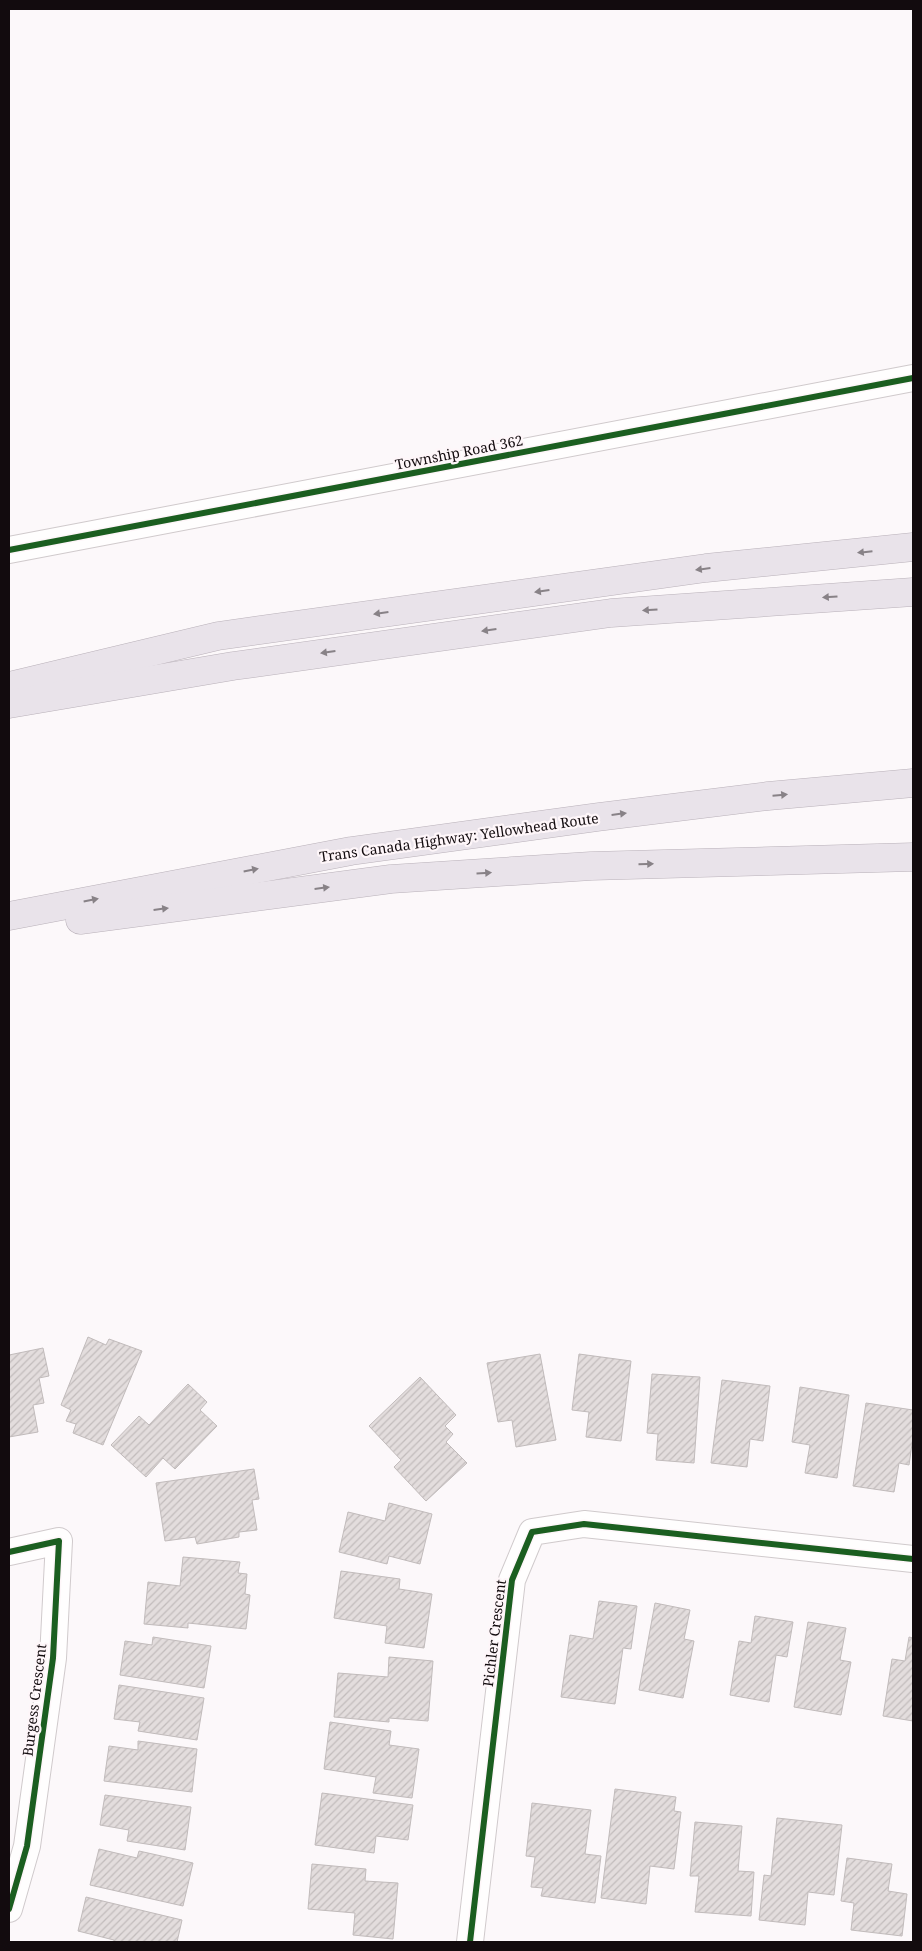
<svg xmlns="http://www.w3.org/2000/svg" width="922" height="1951" viewBox="0 0 922 1951" font-family="'Noto Serif',serif">
	<style>
		.building { fill: url(#building-hatch); stroke: #c1bbbb }
		.lines { fill: none; stroke-linecap: round; stroke-linejoin: round }
		.street-casing { stroke: #d0cacc; stroke-width: 28 }
		.highway-casing { stroke: #b9b1b9; stroke-width: 29 }
		.street { stroke: #fffefe; stroke-width: 26 }
		.highway { stroke: #e9e3ea; stroke-width: 28 }
		.cycleway-casing { stroke: #fef6f9; stroke-width: 9 }
		.cycleway { stroke: #1b5e20; stroke-width: 6 }
		.oneway { fill: #888287 }
		.labels { text-anchor: middle; dominant-baseline: central; stroke-width: 4.5; stroke-linejoin: round; paint-order: stroke }
		.street-label { font-size: 14px; fill: #120b0e; stroke: #fef6f9 }
	</style>
	<defs>
		<pattern id="building-hatch" width="6" height="6" patternUnits="userSpaceOnUse" patternTransform="scale(1.25)"><rect width="6" height="6" fill="#e3dddd"/><path d="M-1 1l2-2M0 6l6-6M5 7l2-2" fill="none" stroke="#c2bcbc"/></pattern>
	</defs>
	<rect width="100%" height="100%" fill="#fcf8fa"/>
	<g class="building">
		<polygon points="88,1337 106,1345 109,1339 142,1351 103,1445 73,1433 76,1424 66,1421 71,1410 61,1405"/>
		<polygon points="43,1348 49,1376 39,1378 44,1403 33,1405 38,1432 9,1437 9,1355"/>
		<polygon points="540,1354 556,1440 516,1447 512,1420 498,1422 487,1363"/>
		<polygon points="579,1354 631,1361 621,1441 586,1437 589,1412 572,1410"/>
		<polygon points="652,1374 700,1377 694,1463 656,1460 658,1434 647,1433"/>
		<polygon points="420,1377 456,1415 445,1426 453,1434 446,1442 467,1463 426,1501 394,1467 401,1460 369,1426"/>
		<polygon points="722,1380 770,1386 763,1441 750,1439 747,1467 711,1463"/>
		<polygon points="188,1384 207,1402 200,1410 217,1426 175,1469 163,1458 146,1477 111,1445 139,1416 149,1425"/>
		<polygon points="800,1387 849,1395 837,1478 805,1473 810,1445 792,1442"/>
		<polygon points="866,1403 913,1410 913,1437 909,1465 899,1463 894,1492 853,1486"/>
		<polygon points="254,1469 259,1499 252,1500 257,1530 239,1532 239,1537 197,1544 195,1537 165,1541 156,1483"/>
		<polygon points="389,1503 432,1514 420,1564 389,1556 387,1564 339,1552 348,1512 385,1521"/>
		<polygon points="183,1557 240,1562 238,1573 247,1574 245,1594 250,1595 246,1629 188,1623 188,1628 144,1624 148,1582 180,1586"/>
		<polygon points="341,1571 400,1579 399,1589 432,1594 424,1648 385,1643 387,1626 334,1618"/>
		<polygon points="599,1601 637,1606 631,1649 623,1648 615,1704 561,1697 570,1635 593,1639"/>
		<polygon points="655,1603 690,1610 684,1639 694,1641 683,1698 639,1690"/>
		<polygon points="755,1616 793,1622 787,1657 776,1655 769,1702 730,1695 739,1641 751,1643"/>
		<polygon points="808,1622 846,1628 840,1660 851,1662 841,1715 794,1707"/>
		<polygon points="153,1637 211,1646 204,1688 120,1675 125,1641 152,1645"/>
		<polygon points="909,1637 913,1638 913,1721 883,1716 892,1659 905,1661"/>
		<polygon points="389,1657 433,1661 428,1721 389,1718 389,1722 334,1717 338,1673 388,1677"/>
		<polygon points="119,1685 204,1698 197,1740 138,1731 140,1722 114,1719"/>
		<polygon points="330,1722 391,1731 389,1745 419,1749 412,1798 373,1793 376,1777 324,1769"/>
		<polygon points="138,1741 197,1749 192,1792 104,1781 109,1746 138,1750"/>
		<polygon points="615,1789 676,1797 674,1811 681,1812 674,1869 650,1866 646,1904 601,1898"/>
		<polygon points="322,1793 413,1805 408,1840 376,1836 374,1853 315,1845"/>
		<polygon points="105,1795 191,1807 185,1850 127,1841 129,1830 100,1825"/>
		<polygon points="532,1803 591,1810 585,1854 601,1856 595,1903 541,1896 543,1888 531,1887 535,1857 526,1856"/>
		<polygon points="777,1818 842,1825 834,1895 808,1892 805,1925 759,1920 764,1875 771,1876"/>
		<polygon points="695,1822 742,1826 738,1871 754,1872 751,1916 695,1912 699,1876 690,1876"/>
		<polygon points="99,1849 137,1858 139,1851 193,1863 183,1906 90,1885"/>
		<polygon points="847,1858 892,1864 888,1891 907,1894 902,1936 851,1930 854,1903 841,1901"/>
		<polygon points="312,1864 366,1869 365,1881 398,1883 393,1939 353,1935 355,1913 308,1909"/>
		<polygon points="86,1897 182,1920 177,1942 114,1942 114,1940 78,1931"/>
	</g>
	<g class="lines">
		<defs>
			<g id="street">
				<polyline points="9,550 913,378"/>
				<polyline points="9,1552 59,1541 53,1658 27,1846 9,1909"/>
				<polyline points="470,1942 512,1580 532,1532 584,1524 913,1559"/>
			</g>
			<g id="highway">
				<polyline points="9,686 218,636 706,568 913,547"/>
				<polyline points="9,704 233,666 611,613 913,592"/>
				<polyline points="9,916 351,851 598,817 768,796 913,783"/>
				<polyline points="80,920 391,879 591,866 913,857"/>
			</g>
		</defs>
		<use href="#street" class="street-casing"/>
		<use href="#highway" class="highway-casing"/>
		<use href="#street" class="street"/>
		<use href="#highway" class="highway"/>
		<defs>
			<g id="cycleway">
				<polyline points="9,550 913,378"/>
				<polyline points="9,1552 59,1541 53,1658 27,1846 9,1909"/>
				<polyline points="470,1942 512,1580 532,1532 584,1524 913,1559"/>
			</g>
		</defs>
		<use href="#cycleway" class="cycleway-casing"/>
		<use href="#cycleway" class="cycleway"/>
	</g>
	<defs><path id="oneway-solid" d="M-6-.8H1V-3.2L6.5 0L1 3.2V.8H-6Z" transform="scale(1.25)"/></defs>
	<g class="oneway">
		<use href="#oneway-solid" transform="translate(865 552) rotate(174)"/>
		<use href="#oneway-solid" transform="translate(703 569) rotate(173)"/>
		<use href="#oneway-solid" transform="translate(542 591) rotate(172)"/>
		<use href="#oneway-solid" transform="translate(830 597) rotate(176)"/>
		<use href="#oneway-solid" transform="translate(650 610) rotate(176)"/>
		<use href="#oneway-solid" transform="translate(381 613) rotate(172)"/>
		<use href="#oneway-solid" transform="translate(489 630) rotate(172)"/>
		<use href="#oneway-solid" transform="translate(328 652) rotate(172)"/>
		<use href="#oneway-solid" transform="translate(780 795) rotate(-5)"/>
		<use href="#oneway-solid" transform="translate(619 814) rotate(-7)"/>
		<use href="#oneway-solid" transform="translate(646 864) rotate(-2)"/>
		<use href="#oneway-solid" transform="translate(251 870) rotate(-11)"/>
		<use href="#oneway-solid" transform="translate(484 873) rotate(-4)"/>
		<use href="#oneway-solid" transform="translate(322 888) rotate(-7)"/>
		<use href="#oneway-solid" transform="translate(91 900) rotate(-11)"/>
		<use href="#oneway-solid" transform="translate(161 909) rotate(-7)"/>
	</g>
	<g class="labels">
		<g class="street-label">
			<text transform="translate(459 452) rotate(-11)">Township Road 362</text>
			<text transform="translate(459 837) rotate(-8)">Trans Canada Highway: Yellowhead Route</text>
			<text transform="translate(494 1633) rotate(-83)">Pichler Crescent</text>
			<text transform="translate(34 1700) rotate(-83)">Burgess Crescent</text>
		</g>
	</g>
	<rect width="922" height="1951" fill="none" stroke="#120b0e" stroke-width="20"/>
</svg>
